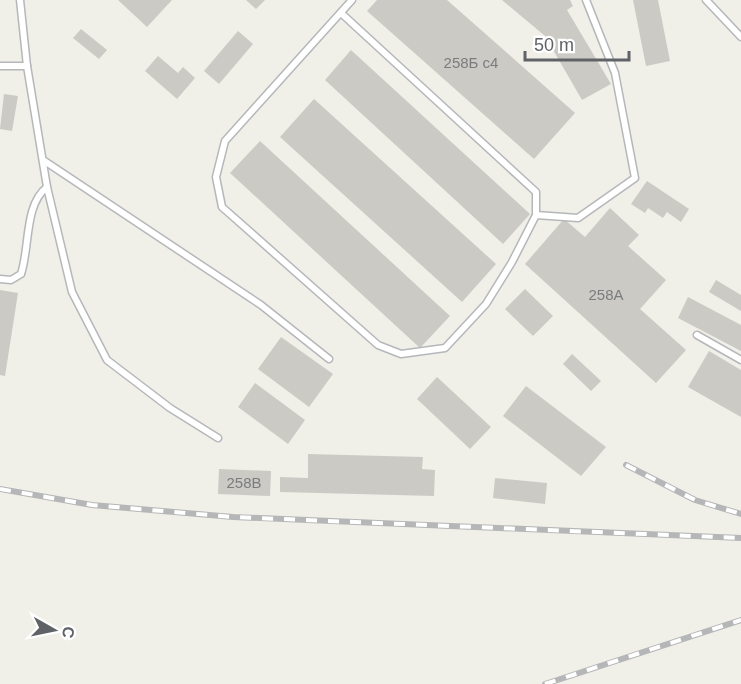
<svg xmlns="http://www.w3.org/2000/svg" width="741" height="684" viewBox="0 0 741 684" font-family="Helvetica,sans-serif">
	<style>
		.building { fill: #cccac4 }
		.lines { fill: none; stroke-linecap: round; stroke-linejoin: round }
		.service-casing { stroke: #b5b7bb; stroke-width: 9 }
		.service { stroke: #fff; stroke-width: 6 }
		.rail-casing { stroke: #b5b6b7; stroke-width: 6 }
		.rail { stroke: #fff; stroke-width: 4; stroke-dasharray: 11; stroke-linecap: butt }
		.labels { text-anchor: middle; dominant-baseline: central; stroke-width: 6; stroke-linejoin: round; paint-order: stroke }
		.number-label { font-size: 15px; fill: #7a7c7e }
	</style>
	<rect width="100%" height="100%" fill="#f0efe8"/>
	<g class="building">
		<polygon points="118,0 172,0 147,27"/>
		<polygon points="246,0 265,0 256,9"/>
		<polygon points="377,0 447,0 575,113 534,159 367,11"/>
		<polygon points="502,0 570,0 573,6 567,10 611,84 582,100 545,36"/>
		<polygon points="633,0 658,0 670,61 646,66"/>
		<polygon points="81,29 107,50 99,59 73,38"/>
		<polygon points="238,31 253,44 219,84 204,71"/>
		<polygon points="351,50 530,214 503,244 325,80"/>
		<polygon points="158,56 178,73 183,67 195,78 177,99 145,71"/>
		<polygon points="4,94 18,96 12,131 0,129"/>
		<polygon points="314,99 496,264 462,302 280,137"/>
		<polygon points="260,141 450,316 420,348 230,173"/>
		<polygon points="647,181 689,209 681,222 667,212 663,218 648,208 645,213 631,204"/>
		<polygon points="610,208 639,235 628,246 666,280 640,309 686,350 656,383 525,264 564,219 585,237"/>
		<polygon points="716,280 741,295 741,311 709,292"/>
		<polygon points="525,289 553,316 533,336 505,309"/>
		<polygon points="0,290 18,293 5,376 0,375"/>
		<polygon points="688,297 741,325 741,351 678,318"/>
		<polygon points="281,337 333,374 309,407 258,369"/>
		<polygon points="709,351 741,370 741,417 688,387"/>
		<polygon points="572,354 601,381 591,391 563,364"/>
		<polygon points="437,377 491,427 470,449 417,399"/>
		<polygon points="255,383 305,420 288,444 238,407"/>
		<polygon points="526,386 606,447 581,476 503,416"/>
		<polygon points="308,454 423,457 422,469 435,470 434,496 280,492 280,477 308,478"/>
		<polygon points="219,469 271,471 270,496 218,494"/>
		<polygon points="495,478 547,483 545,504 493,498"/>
	</g>
	<g class="lines">
		<defs>
			<g id="service">
				<polyline points="20,0 27,66 47,187 72,292 107,360 170,408 218,438"/>
				<polyline points="706,0 741,37"/>
				<polyline points="341,13 536,192 536,215 512,262 486,304 445,348 401,354 378,345 222,207 216,177 225,141 352,0"/>
				<polyline points="0,66 27,66"/>
				<polyline points="43,160 261,305 329,359"/>
				<polyline points="536,215 578,218 635,178 615,73 586,0"/>
				<path d="M 0,279 L 11,280 L 21,274 C 30,247 24,205 47,187"/>
				<polyline points="697,335 741,360"/>
			</g>
		</defs>
		<use href="#service" class="service-casing"/>
		<use href="#service" class="service"/>
		<defs>
			<g id="rail">
				<polyline points="626,465 695,500 741,514"/>
				<polyline points="0,489 92,505 233,517 741,538"/>
				<polyline points="545,684 741,620"/>
			</g>
		</defs>
		<use href="#rail" class="rail-casing"/>
		<use href="#rail" class="rail"/>
	</g>
	<g class="labels">
		<g class="number-label">
			<text x="471" y="62">258Б с4</text>
			<text x="606" y="294">258А</text>
			<text x="244" y="482">258В</text>
		</g>
	</g>
	<g transform="translate(54 630) rotate(99)" stroke="#ffffff" stroke-width="4.5" paint-order="stroke">
	<path d="M0-4.5L10 22L0 15L-10 22Z" fill="#5f6267"/>
	<text y="-9" font-size="16" font-weight="bold" text-anchor="middle" fill="#5f6267">С</text>
	</g>
	<path d="M525 51v9h104v-9" fill="none" stroke="#5f6267" stroke-width="3"/>
	<text x="534" y="51" font-size="18" fill="#5f6267" stroke="#ffffff" stroke-width="4.5" paint-order="stroke">50 m</text>
</svg>
